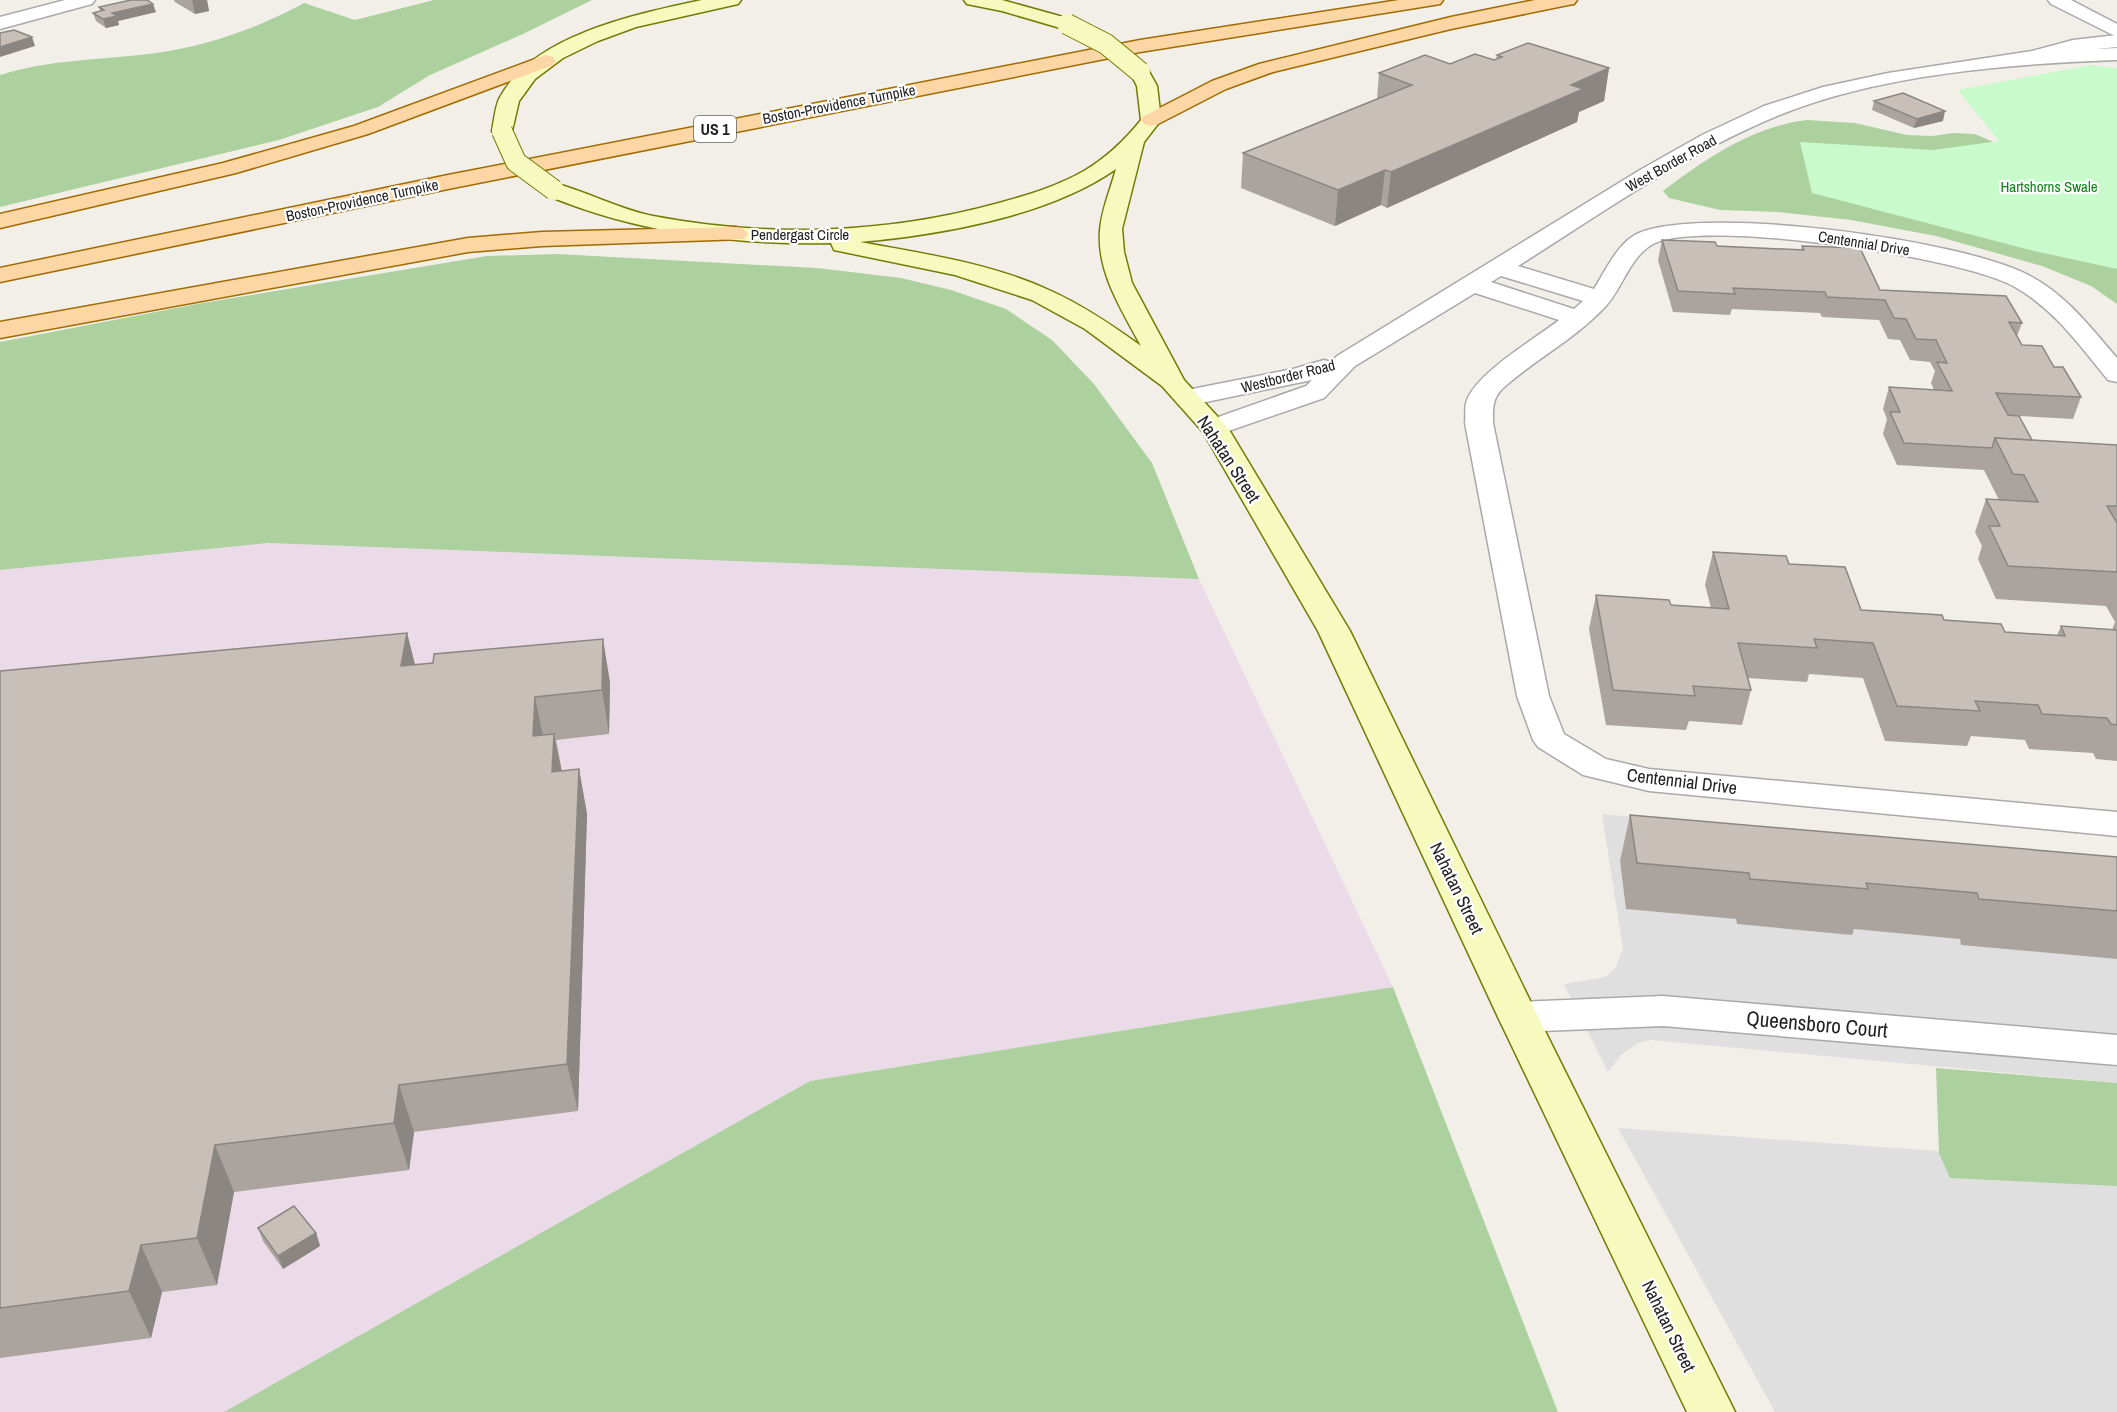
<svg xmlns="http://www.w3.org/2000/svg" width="2117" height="1412" viewBox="0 0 2117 1412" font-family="'Archivo Narrow',sans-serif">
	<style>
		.residential { fill: #e0dfdf }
		.industrial { fill: #ebdbe8 }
		.forest { fill: #add19e }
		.park { fill: #c8facc }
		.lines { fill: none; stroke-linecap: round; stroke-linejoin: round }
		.minor-casing { stroke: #a9a9a9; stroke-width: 3 }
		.tertiary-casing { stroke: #a9a9a9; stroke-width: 3 }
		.secondary-casing { stroke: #707d05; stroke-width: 3 }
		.primary-casing { stroke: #a06b00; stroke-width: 3 }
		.minor { fill: #fff; fill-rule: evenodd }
		.tertiary { fill: #fff; fill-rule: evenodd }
		.secondary { fill: #f7fabf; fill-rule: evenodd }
		.primary { fill: #fcd6a4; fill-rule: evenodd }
		.secondary-bridge-casing { stroke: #707d05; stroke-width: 22; stroke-linecap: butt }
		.secondary-bridge { stroke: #f7fabf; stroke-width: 20 }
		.wall { fill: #aba49e }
		.shaded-wall { fill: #8b8681 }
		.building { fill: #c7bfb8; stroke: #8b8681; stroke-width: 1.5 }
		.labels { text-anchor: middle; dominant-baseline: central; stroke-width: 4.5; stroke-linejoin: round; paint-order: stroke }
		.far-street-label { font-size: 15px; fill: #222; stroke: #fff }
		.far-park-label { font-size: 15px; fill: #0c8416; stroke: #fff }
		.shield { fill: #fff; stroke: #646464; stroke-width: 1.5 }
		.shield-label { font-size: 16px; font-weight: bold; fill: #222 }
		.street-label { font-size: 18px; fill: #222; stroke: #fff }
		.near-street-label { font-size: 21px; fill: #222; stroke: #fff }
	</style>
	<rect width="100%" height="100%" fill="#f2efe9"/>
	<g class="residential">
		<polygon points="1602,814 2117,862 2117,1083 1651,1040 1638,1043 1621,1055 1608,1072 1564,984 1605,977 1616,967 1623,949"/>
		<polygon points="1618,1128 2117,1164 2117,1412 1775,1412"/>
	</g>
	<polygon class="industrial" points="268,543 1199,579 1393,987 810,1081 224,1412 0,1412 0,570"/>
	<g class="forest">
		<path d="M 434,0 L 592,0 L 523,34 L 430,75 L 378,107 L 279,140 L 0,207 L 0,75 C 50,59 104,60 156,53 C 208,46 258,28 304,3 L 355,20 Z"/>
		<path d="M 1807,120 L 1855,123 L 1907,135 L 1932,136 L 1953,133 L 1975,134 L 2012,150 L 2117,237 L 2117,304 L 2091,286 L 2042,266 L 1936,236 L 1851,220 L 1778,212 L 1720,210 L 1669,198 L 1663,191 C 1705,159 1754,126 1807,120 Z"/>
		<polygon points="557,254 817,268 901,278 951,290 1006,309 1052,340 1094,384 1152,463 1199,579 268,543 0,570 0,342 197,304 487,256"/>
		<polygon points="1393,987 1558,1412 224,1412 810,1081"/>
		<polygon points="1936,1068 2117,1083 2117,1186 1950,1178 1939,1153"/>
	</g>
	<polygon class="park" points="2090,65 2117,68 2117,269 2030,250 1812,193 1800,142 1933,150 1999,141 1958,90"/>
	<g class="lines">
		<defs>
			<g id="minor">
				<polygon points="65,0 95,0 92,4 0,29 0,17"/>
				<path d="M 2117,35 L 2117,47 L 2097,49 L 2117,48 L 2117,60 C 2008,64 1879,74 1777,116 C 1685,154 1602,213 1518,266 L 1594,289 C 1606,270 1618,242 1639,233 C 1708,205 1967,240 2032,277 C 2067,296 2091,328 2117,358 L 2117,382 L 2108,380 C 2080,346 2054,309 2015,287 C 1964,257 1707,219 1655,243 C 1630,255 1623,288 1605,307 C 1575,339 1534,360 1502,389 C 1492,400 1493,408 1493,423 L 1549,696 L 1564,734 L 1606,759 L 1649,769 L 2117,812 L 2117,836 L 1649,791 L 1583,775 L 1538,747 L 1533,740 L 1517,696 L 1465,423 C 1466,416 1464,407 1467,400 C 1478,372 1535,339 1559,320 L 1475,293 L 1355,366 L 1324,398 L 1214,436 L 1204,434 L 1200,428 L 1204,422 L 1306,386 L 1312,380 L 1187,406 L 1178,404 L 1174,398 L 1178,392 L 1187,390 L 1293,369 L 1324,360 L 1331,362 L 1337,356 L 1640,170 L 1702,135 L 1764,106 L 1823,87 L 1888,73 L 2032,51 L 2073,40 ZM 1501,276 L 1583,301 L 1574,309 L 1491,282 Z"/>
				<polygon points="1663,996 2117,1035 2117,1065 1663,1026 1518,1032 1504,1027 1498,1017 1504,1007 1518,1002"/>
			</g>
			<polygon id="tertiary" points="2048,0 2071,0 2117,24 2117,37 2051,4"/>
			<g id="secondary">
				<path d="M 702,0 L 741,0 L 738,4 L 636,27 L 598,41 L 563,58 L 535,79 L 519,101 L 512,131 L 509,135 L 502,137 L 495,135 L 492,131 C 494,121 495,108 499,99 C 532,35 637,14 702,0 Z"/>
				<polygon points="964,0 1002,0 1074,20 1076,24 1074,28 1067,30 1002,11 967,4"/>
				<path d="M 1140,66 L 1147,68 L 1157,86 L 1161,120 L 1144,142 L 1122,229 L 1124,252 L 1132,283 L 1184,380 L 1228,428 L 1350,631 L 1538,1017 L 1735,1412 L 1687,1412 L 1498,1017 L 1318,631 L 1203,432 L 1162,386 L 1085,329 L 1032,300 L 955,275 L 834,250 L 831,243 C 732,245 638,233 546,195 L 543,190 L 546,185 L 554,183 C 588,192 618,209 653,216 C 767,238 887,234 999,203 C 1028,195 1058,186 1084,171 C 1106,158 1125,140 1141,120 L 1137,86 L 1130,72 L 1133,68 ZM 1116,169 C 1111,188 1101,211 1100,231 C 1097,273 1122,310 1141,346 C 1112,325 1084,306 1051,291 C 991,263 924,254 860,242 C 940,235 1049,216 1116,169 Z"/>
			</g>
			<g id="primary">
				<polygon points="1399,0 1443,0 1440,4 1434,5 1140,52 448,189 0,282 0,268 448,175 1140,40"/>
				<polygon points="1535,0 1577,0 1574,4 1568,5 1451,29 1273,72 1226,89 1158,124 1151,126 1144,124 1141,120 1144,116 1212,81 1259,64 1451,17"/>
				<polygon points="546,55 553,57 556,61 553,65 368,134 236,173 0,228 0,214 223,163 354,126"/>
				<polygon points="736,227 744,229 748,234 744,239 542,246 468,252 0,338 0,322 468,238 542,232"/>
			</g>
		</defs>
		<use href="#minor" class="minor-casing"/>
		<use href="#tertiary" class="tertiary-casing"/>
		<use href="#secondary" class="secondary-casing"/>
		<use href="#primary" class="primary-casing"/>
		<use href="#minor" class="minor"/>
		<use href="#tertiary" class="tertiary"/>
		<use href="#secondary" class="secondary"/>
		<use href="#primary" class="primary"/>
		<defs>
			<g id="secondary-bridge">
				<polyline points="1067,24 1106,44 1140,72"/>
				<polyline points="502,131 516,162 554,190"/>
			</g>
		</defs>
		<use href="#secondary-bridge" class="secondary-bridge-casing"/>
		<use href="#secondary-bridge" class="secondary-bridge"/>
	</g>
	<g class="wall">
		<polygon points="174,0 207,0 209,11 195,14 175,2"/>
		<polygon points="99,7 156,12 118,21 119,25 106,28 96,21 93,13 100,11"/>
		<polygon points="1497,55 1609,68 1604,101 1579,112 1577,122 1387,208 1381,205 1335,226 1241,188 1243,153 1377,99 1379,73 1494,60 1496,59"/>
		<polygon points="1874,101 1943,121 1914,128 1872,110"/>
		<polygon points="1662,240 1717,246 1801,250 1802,246 1880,290 2022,323 2017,336 2022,345 2054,367 2081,397 2073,419 2019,416 2032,440 2117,445 2117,761 2096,759 2093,753 2029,749 2025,740 1971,736 1967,746 1885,741 1863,678 1809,674 1807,682 1748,678 1751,690 1742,725 1689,721 1686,730 1606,725 1589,629 1596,595 1671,605 1711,608 1705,585 1713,552 1789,564 1861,610 1944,620 2005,632 2057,635 2061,626 2112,630 2115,622 2106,606 1996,599 1978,559 1982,546 1975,532 1986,499 1999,500 1984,470 1897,465 1883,434 1887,419 1883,409 1889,387 1934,390 1931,383 1935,371 1930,362 1910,360 1900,340 1888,339 1879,320 1822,317 1820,313 1732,309 1730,315 1673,312 1658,260"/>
		<polygon points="407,633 415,665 433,663 610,682 609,734 556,740 562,771 579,769 587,814 578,1111 414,1132 409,1170 234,1192 217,1285 162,1292 151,1338 0,1358 0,671"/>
		<polygon points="1630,815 2117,857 2117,959 1961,945 1960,939 1854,929 1852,935 1737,924 1736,919 1626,909 1620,861"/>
		<polygon points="258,1228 316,1233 320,1246 283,1269 263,1241"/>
	</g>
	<g class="shaded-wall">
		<polygon points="192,0 207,0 209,11 195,14"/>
		<polygon points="153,4 156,12 118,21 119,25 106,28 103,19 112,13"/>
		<polygon points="32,37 35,46 0,57 0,47"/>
		<polygon points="1609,68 1604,101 1579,112 1577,122 1387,208 1391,172 1571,85"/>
		<polygon points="1945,111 1943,121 1914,128 1917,119"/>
		<polygon points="1385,170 1381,205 1335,226 1338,190"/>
		<polygon points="407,633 418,677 401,666"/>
		<polygon points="603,639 610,682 609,734 602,690"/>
		<polygon points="535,697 544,741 533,736"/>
		<polygon points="554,734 563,778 552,772"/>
		<polygon points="579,769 587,814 578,1111 567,1064"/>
		<polygon points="399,1085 414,1132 409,1170 394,1123"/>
		<polygon points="215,1145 234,1192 217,1285 197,1238"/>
		<polygon points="316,1233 320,1246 283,1269 278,1256"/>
		<polygon points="141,1245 162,1292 151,1338 129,1291"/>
	</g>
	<g class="building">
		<polygon points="131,0 147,0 153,4 112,13 117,16 103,19 93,13 104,10 99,7"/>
		<polygon points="14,30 32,37 0,47 0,33"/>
		<polygon points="1528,43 1609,68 1571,85 1583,89 1391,172 1385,170 1338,190 1243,153 1412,85 1379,73 1425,55 1450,64 1475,54 1494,60 1502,57 1497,55"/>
		<polygon points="1903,93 1945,111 1917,119 1874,101"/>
		<polygon points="1662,240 1715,242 1717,246 1804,250 1802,246 1860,248 1880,290 2006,296 2022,323 2009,322 2022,345 2042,346 2054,367 2063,367 2081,397 1996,393 2008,415 2019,416 2032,440 1995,438 1992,448 1904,443 1890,412 1900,412 1889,387 1952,391 1937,362 1947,363 1936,340 1916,339 1906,319 1894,318 1885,300 1827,297 1825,292 1733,288 1735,294 1678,291"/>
		<polygon points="1995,438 2117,445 2117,506 2107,506 2117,523 2117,572 2008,566 1989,526 2000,526 1986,499 2038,502 2024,475 2013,474"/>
		<polygon points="1713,552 1786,556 1789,564 1845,567 1861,610 1942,615 1944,620 2001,624 2005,632 2065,636 2061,626 2117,630 2117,725 2111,724 2107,718 2042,714 2038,705 1975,701 1980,711 1897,706 1873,643 1814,639 1817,648 1738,643 1751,690 1693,686 1695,696 1613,690 1596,595 1669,600 1671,605 1729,609"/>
		<polygon points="407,633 401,666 433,663 434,654 603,639 602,690 535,697 533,736 554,734 552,772 579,769 567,1064 399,1085 394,1123 215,1145 197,1238 141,1245 129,1291 0,1308 0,671"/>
		<polygon points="1630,815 2117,857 2117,911 1979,899 1977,893 1866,883 1868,889 1750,879 1749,873 1637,863"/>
		<polygon points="294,1206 316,1233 278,1256 258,1228"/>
	</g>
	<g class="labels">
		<g class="far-street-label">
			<text transform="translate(839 104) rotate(-11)">Boston-Providence Turnpike</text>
			<text transform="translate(1671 163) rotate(-29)">West Border Road</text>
			<text transform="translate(362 200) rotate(-12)">Boston-Providence Turnpike</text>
			<text x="800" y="234">Pendergast Circle</text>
			<text transform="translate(1864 243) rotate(9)">Centennial Drive</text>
			<text transform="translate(1288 376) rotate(-14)">Westborder Road</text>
		</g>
		<g class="far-park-label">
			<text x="2049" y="186">Hartshorns Swale</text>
		</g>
		<rect class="shield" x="694" y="116" width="42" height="26" rx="4.5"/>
		<g class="shield-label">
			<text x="715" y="129">US 1</text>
		</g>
		<g class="street-label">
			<text transform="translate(1229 459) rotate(57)">Nahatan Street</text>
			<text transform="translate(1682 781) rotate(7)">Centennial Drive</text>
			<text transform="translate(1457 888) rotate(64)">Nahatan Street</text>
			<text transform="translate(1669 1326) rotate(64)">Nahatan Street</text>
		</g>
		<g class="near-street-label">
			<text transform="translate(1817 1024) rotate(5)">Queensboro Court</text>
		</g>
	</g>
</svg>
